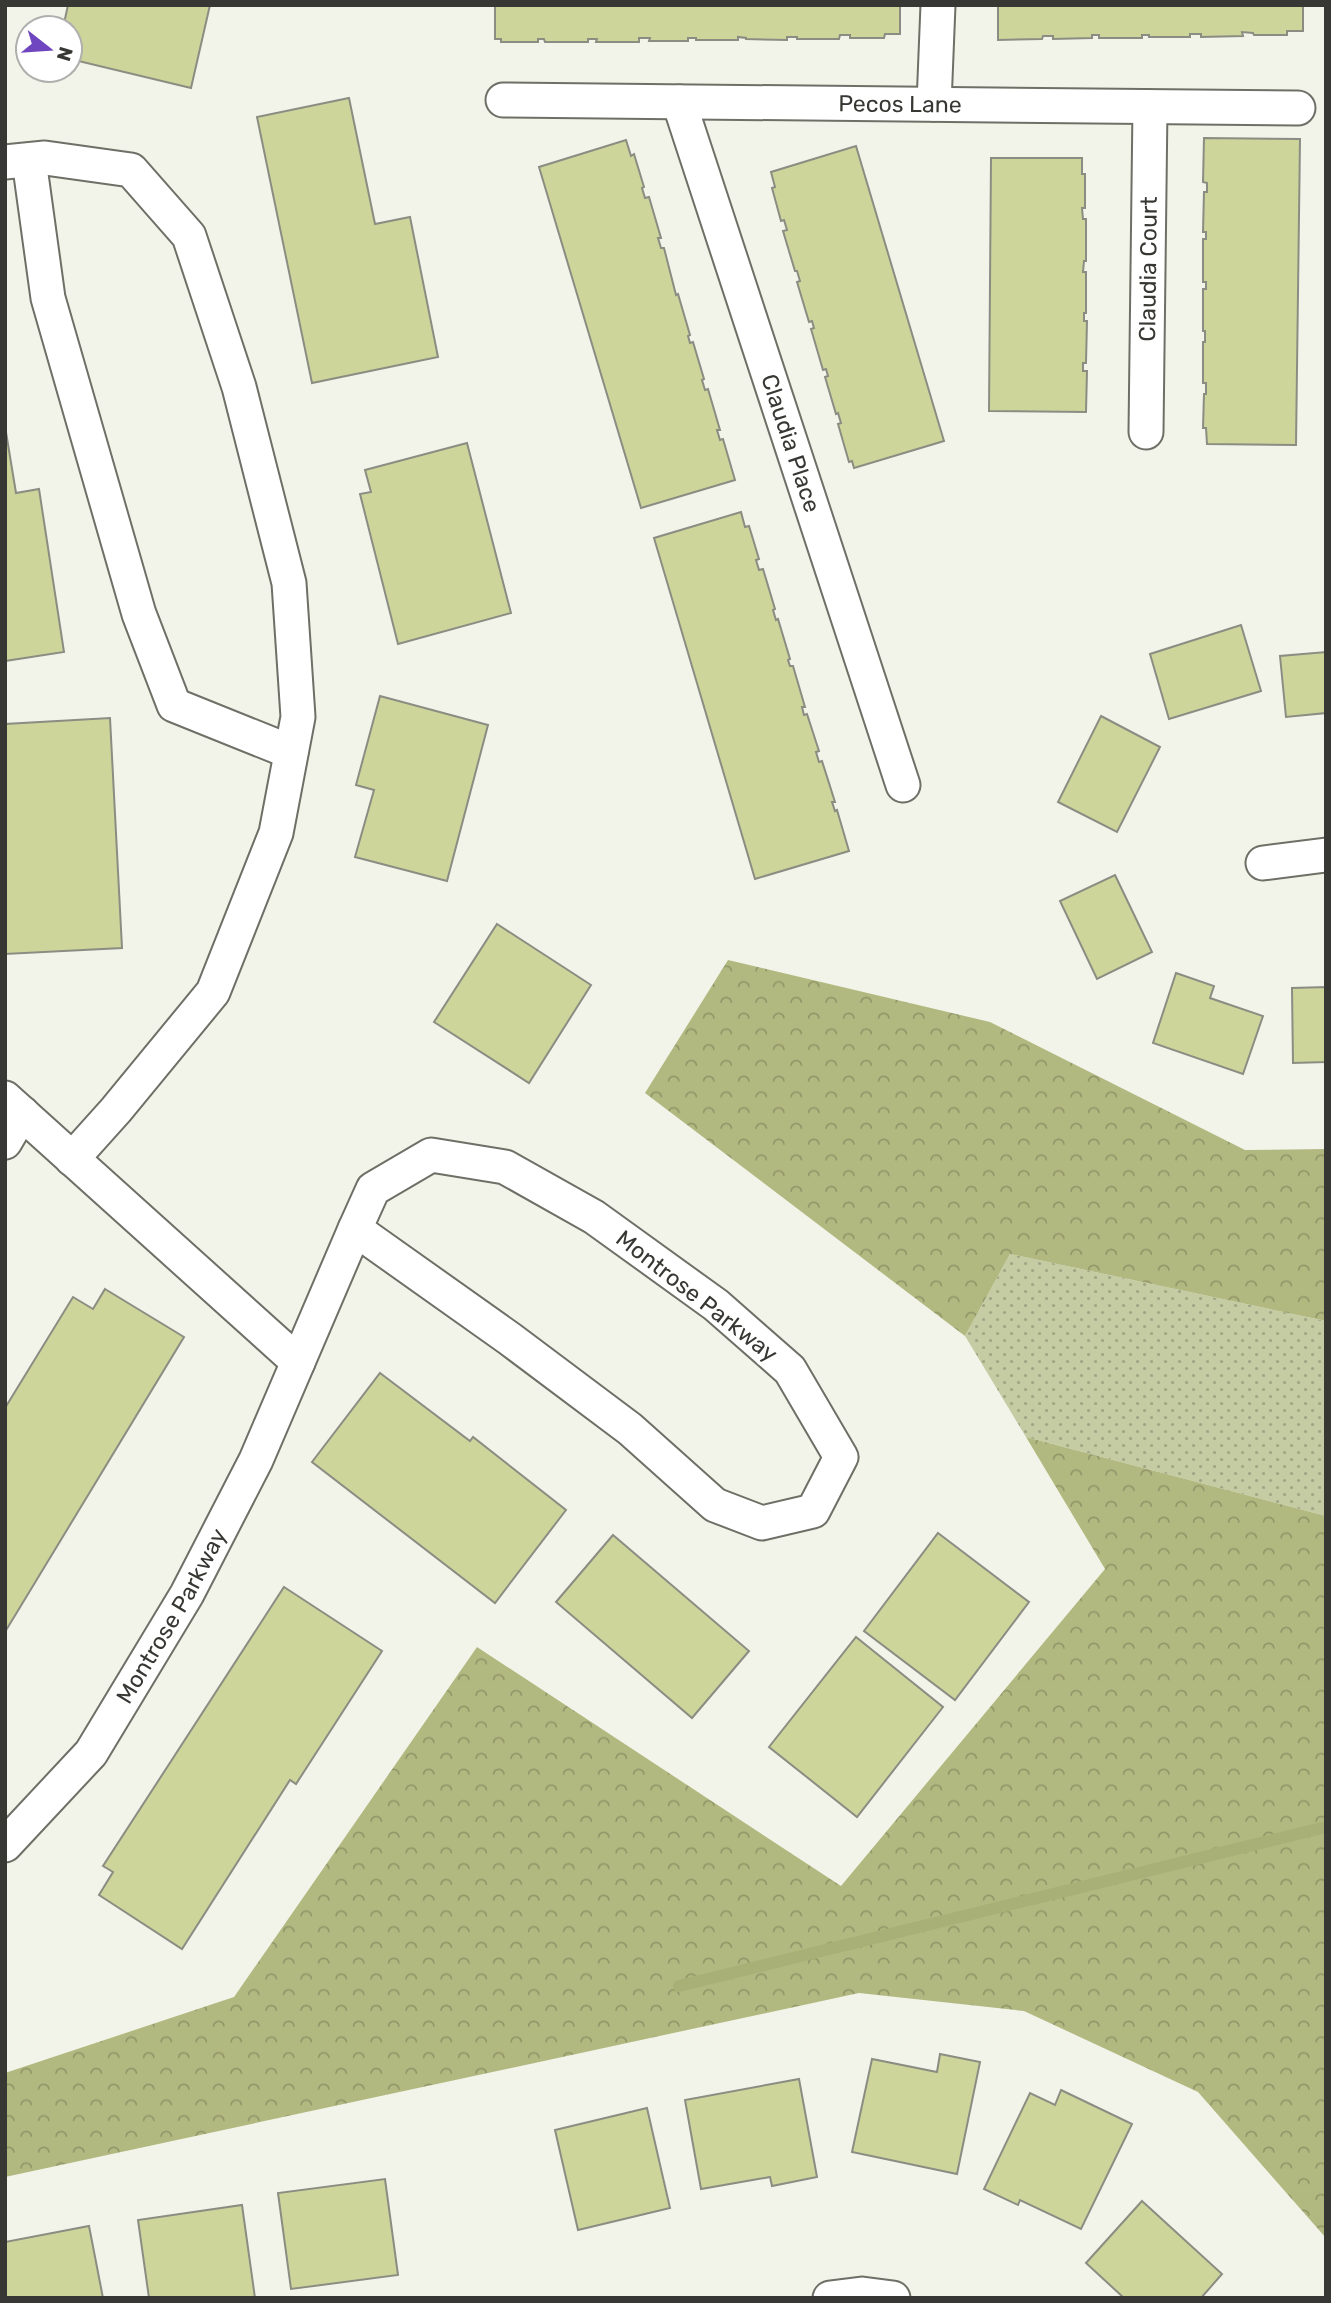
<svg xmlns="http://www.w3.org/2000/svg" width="1331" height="2303" viewBox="0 0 1331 2303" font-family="Rubik,sans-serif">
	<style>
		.grass { fill: url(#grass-dots) }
		.forest { fill: url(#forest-crowns) }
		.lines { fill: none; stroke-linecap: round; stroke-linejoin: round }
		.stream { stroke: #a8b077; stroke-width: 12 }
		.building { fill: #cdd59b; stroke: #8b8d83; stroke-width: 2 }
		.minor-casing { stroke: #6e6f66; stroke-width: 37 }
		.minor { stroke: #fff; stroke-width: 33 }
		.labels { text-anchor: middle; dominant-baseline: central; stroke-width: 7; stroke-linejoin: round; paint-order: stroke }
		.street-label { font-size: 23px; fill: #373833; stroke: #fff }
	</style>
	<defs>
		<pattern id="grass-dots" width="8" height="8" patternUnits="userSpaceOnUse" patternTransform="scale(1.75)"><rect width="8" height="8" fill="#c5cba3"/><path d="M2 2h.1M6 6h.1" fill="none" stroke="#a1a685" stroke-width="1.8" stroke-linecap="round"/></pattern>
		<pattern id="forest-crowns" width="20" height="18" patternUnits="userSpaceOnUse" patternTransform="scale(1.75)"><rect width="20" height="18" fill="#b2b980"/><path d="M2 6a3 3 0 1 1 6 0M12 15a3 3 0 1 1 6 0" fill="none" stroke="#929769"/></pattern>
	</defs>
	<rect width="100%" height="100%" fill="#f2f4e9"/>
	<polygon class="grass" points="1010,1254 1326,1321 1326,1516 1026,1437 965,1336"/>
	<g class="forest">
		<polygon points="728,960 990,1022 1245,1150 1326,1149 1326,1321 1010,1254 965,1336 645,1093"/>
		<polygon points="1026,1437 1326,1516 1326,2238 1198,2092 1024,2011 859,1993 5,2177 5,2073 234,1997 477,1647 841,1886 1105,1569"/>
	</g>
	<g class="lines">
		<polyline class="stream" points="679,1986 1326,1827"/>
	</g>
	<g class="building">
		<polygon points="68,5 210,5 191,88 70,59 70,28 63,28"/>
		<polygon points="495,5 900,5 900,34 885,34 884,38 850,38 850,35 840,35 839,39 797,39 797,37 787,37 787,40 746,39 746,38 738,37 738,40 696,40 696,38 688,38 688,41 649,41 650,38 639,38 639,42 596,42 597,39 588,39 588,42 545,42 544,39 538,39 538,42 501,42 501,39 495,39"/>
		<polygon points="998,5 1303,5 1303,31 1287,31 1287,35 1254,35 1253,33 1242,32 1243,36 1201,37 1201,34 1190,34 1190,37 1149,37 1149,35 1142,35 1142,38 1099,38 1099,35 1092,35 1092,38 1053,39 1053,36 1043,36 1042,39 998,40"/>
		<polygon points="349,98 375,224 410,217 438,357 312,383 257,117"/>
		<polygon points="1204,138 1300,139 1296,445 1207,444 1206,428 1203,428 1204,394 1206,394 1206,383 1203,383 1203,342 1205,342 1205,331 1203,331 1203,289 1206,289 1206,282 1203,282 1203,239 1206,239 1206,232 1203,232 1204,192 1207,192 1207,183 1203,182"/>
		<polygon points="626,140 631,156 634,154 644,187 642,188 645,198 649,197 661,238 658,238 661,248 664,248 676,295 678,294 690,335 688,336 690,343 693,342 704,379 702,380 705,390 708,389 720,430 717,430 720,440 723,439 735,480 641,508 539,167"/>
		<polygon points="856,146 944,441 854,468 852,461 849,462 838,424 841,423 838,413 836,414 825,377 828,376 826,369 823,370 811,329 814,328 812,321 809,322 797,282 800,281 797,271 795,271 783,231 787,230 784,220 781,221 772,188 775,187 771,172"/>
		<polygon points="991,158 1082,158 1082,174 1085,174 1085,208 1082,208 1083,219 1086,219 1086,261 1084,261 1083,272 1086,272 1086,313 1084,313 1084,321 1087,321 1086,363 1083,363 1083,371 1087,371 1086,412 989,411"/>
		<polygon points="5,426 16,493 39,489 64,652 5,661"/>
		<polygon points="467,443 511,613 398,644 360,494 371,492 365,470"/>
		<polygon points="741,512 745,527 749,526 759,559 756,560 759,570 763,569 775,609 773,610 776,620 778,619 790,659 788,660 790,666 793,666 805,707 802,707 804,715 807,714 819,751 816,752 819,762 822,761 835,802 832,802 835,811 837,810 849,851 755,879 654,538"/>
		<polygon points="1241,625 1261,691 1169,719 1150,654"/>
		<polygon points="1326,652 1326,713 1286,717 1280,656"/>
		<polygon points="380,696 488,725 447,881 355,857 374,790 356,785"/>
		<polygon points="1101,716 1160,747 1117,832 1058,802"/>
		<polygon points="110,718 122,948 5,954 5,724"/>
		<polygon points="1115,875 1152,952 1097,979 1060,901"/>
		<polygon points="497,924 591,985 529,1083 434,1022"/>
		<polygon points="1176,973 1214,986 1210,998 1263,1016 1243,1074 1153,1043"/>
		<polygon points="1326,987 1326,1062 1293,1063 1292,988"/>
		<polygon points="105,1289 184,1337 5,1632 5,1408 73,1297 93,1309"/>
		<polygon points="380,1373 470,1441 473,1437 566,1510 495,1603 312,1462"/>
		<polygon points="938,1533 1029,1602 955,1700 864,1631"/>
		<polygon points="613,1535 749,1651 692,1718 556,1602"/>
		<polygon points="284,1587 382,1651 296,1784 290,1780 182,1949 99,1895 113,1872 103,1866"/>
		<polygon points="856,1637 943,1707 857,1817 769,1747"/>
		<polygon points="940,2054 980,2062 957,2174 852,2152 872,2059 937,2072"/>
		<polygon points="799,2079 817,2177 772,2186 770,2177 701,2189 685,2100"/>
		<polygon points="1061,2090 1132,2124 1081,2229 1020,2200 1018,2205 984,2189 1030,2093 1055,2105"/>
		<polygon points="647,2108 670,2208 578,2230 555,2130"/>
		<polygon points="385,2179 398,2275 291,2289 278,2193"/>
		<polygon points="1142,2201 1222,2274 1201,2298 1124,2298 1086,2263"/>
		<polygon points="242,2205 255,2298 149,2298 138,2220"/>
		<polygon points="89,2226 103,2298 5,2298 5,2242"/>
	</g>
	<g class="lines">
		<defs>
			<g id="minor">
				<path id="s1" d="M 503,100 L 1298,108"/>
				<path id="s2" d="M 679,102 L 903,785"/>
				<polyline points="934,104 938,5"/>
				<polyline points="29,160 48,298 139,614 174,705 291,752"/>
				<polyline points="5,162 45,158 131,170 189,236 239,387 289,583 298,717 276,833 213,992 116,1110 72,1159"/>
				<path id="s3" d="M 1146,432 L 1150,107"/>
				<polyline points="1263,863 1326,855"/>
				<polyline points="5,1098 298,1362"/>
				<polyline points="5,1142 22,1113"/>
				<polygon points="431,1155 505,1167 594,1217 716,1305 790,1370 841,1457 813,1511 762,1523 715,1505 630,1429 510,1339 355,1229 373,1189"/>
				<path id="s4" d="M 5,1845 L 91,1753 L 187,1594 L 256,1460 L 355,1229"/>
				<polyline points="830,2298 862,2294 893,2298"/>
			</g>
		</defs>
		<use href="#minor" class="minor-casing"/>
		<use href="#minor" class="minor"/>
	</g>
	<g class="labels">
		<g class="street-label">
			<text stroke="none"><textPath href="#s1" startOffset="397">Pecos Lane</textPath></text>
			<text stroke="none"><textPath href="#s3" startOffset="163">Claudia Court</textPath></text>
			<text stroke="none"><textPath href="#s2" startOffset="359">Claudia Place</textPath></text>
			<text transform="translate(697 1296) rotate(38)">Montrose Parkway</text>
			<text stroke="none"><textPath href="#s4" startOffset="285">Montrose Parkway</textPath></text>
		</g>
	</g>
	<rect width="1331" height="2303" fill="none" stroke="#373833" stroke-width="14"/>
	<g transform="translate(49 49) rotate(107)"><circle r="33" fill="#ffffff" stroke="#afafad" stroke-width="2"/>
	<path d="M0-5L12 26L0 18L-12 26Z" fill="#6f46bf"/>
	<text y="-10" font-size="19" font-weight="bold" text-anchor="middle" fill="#373833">N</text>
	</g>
</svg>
